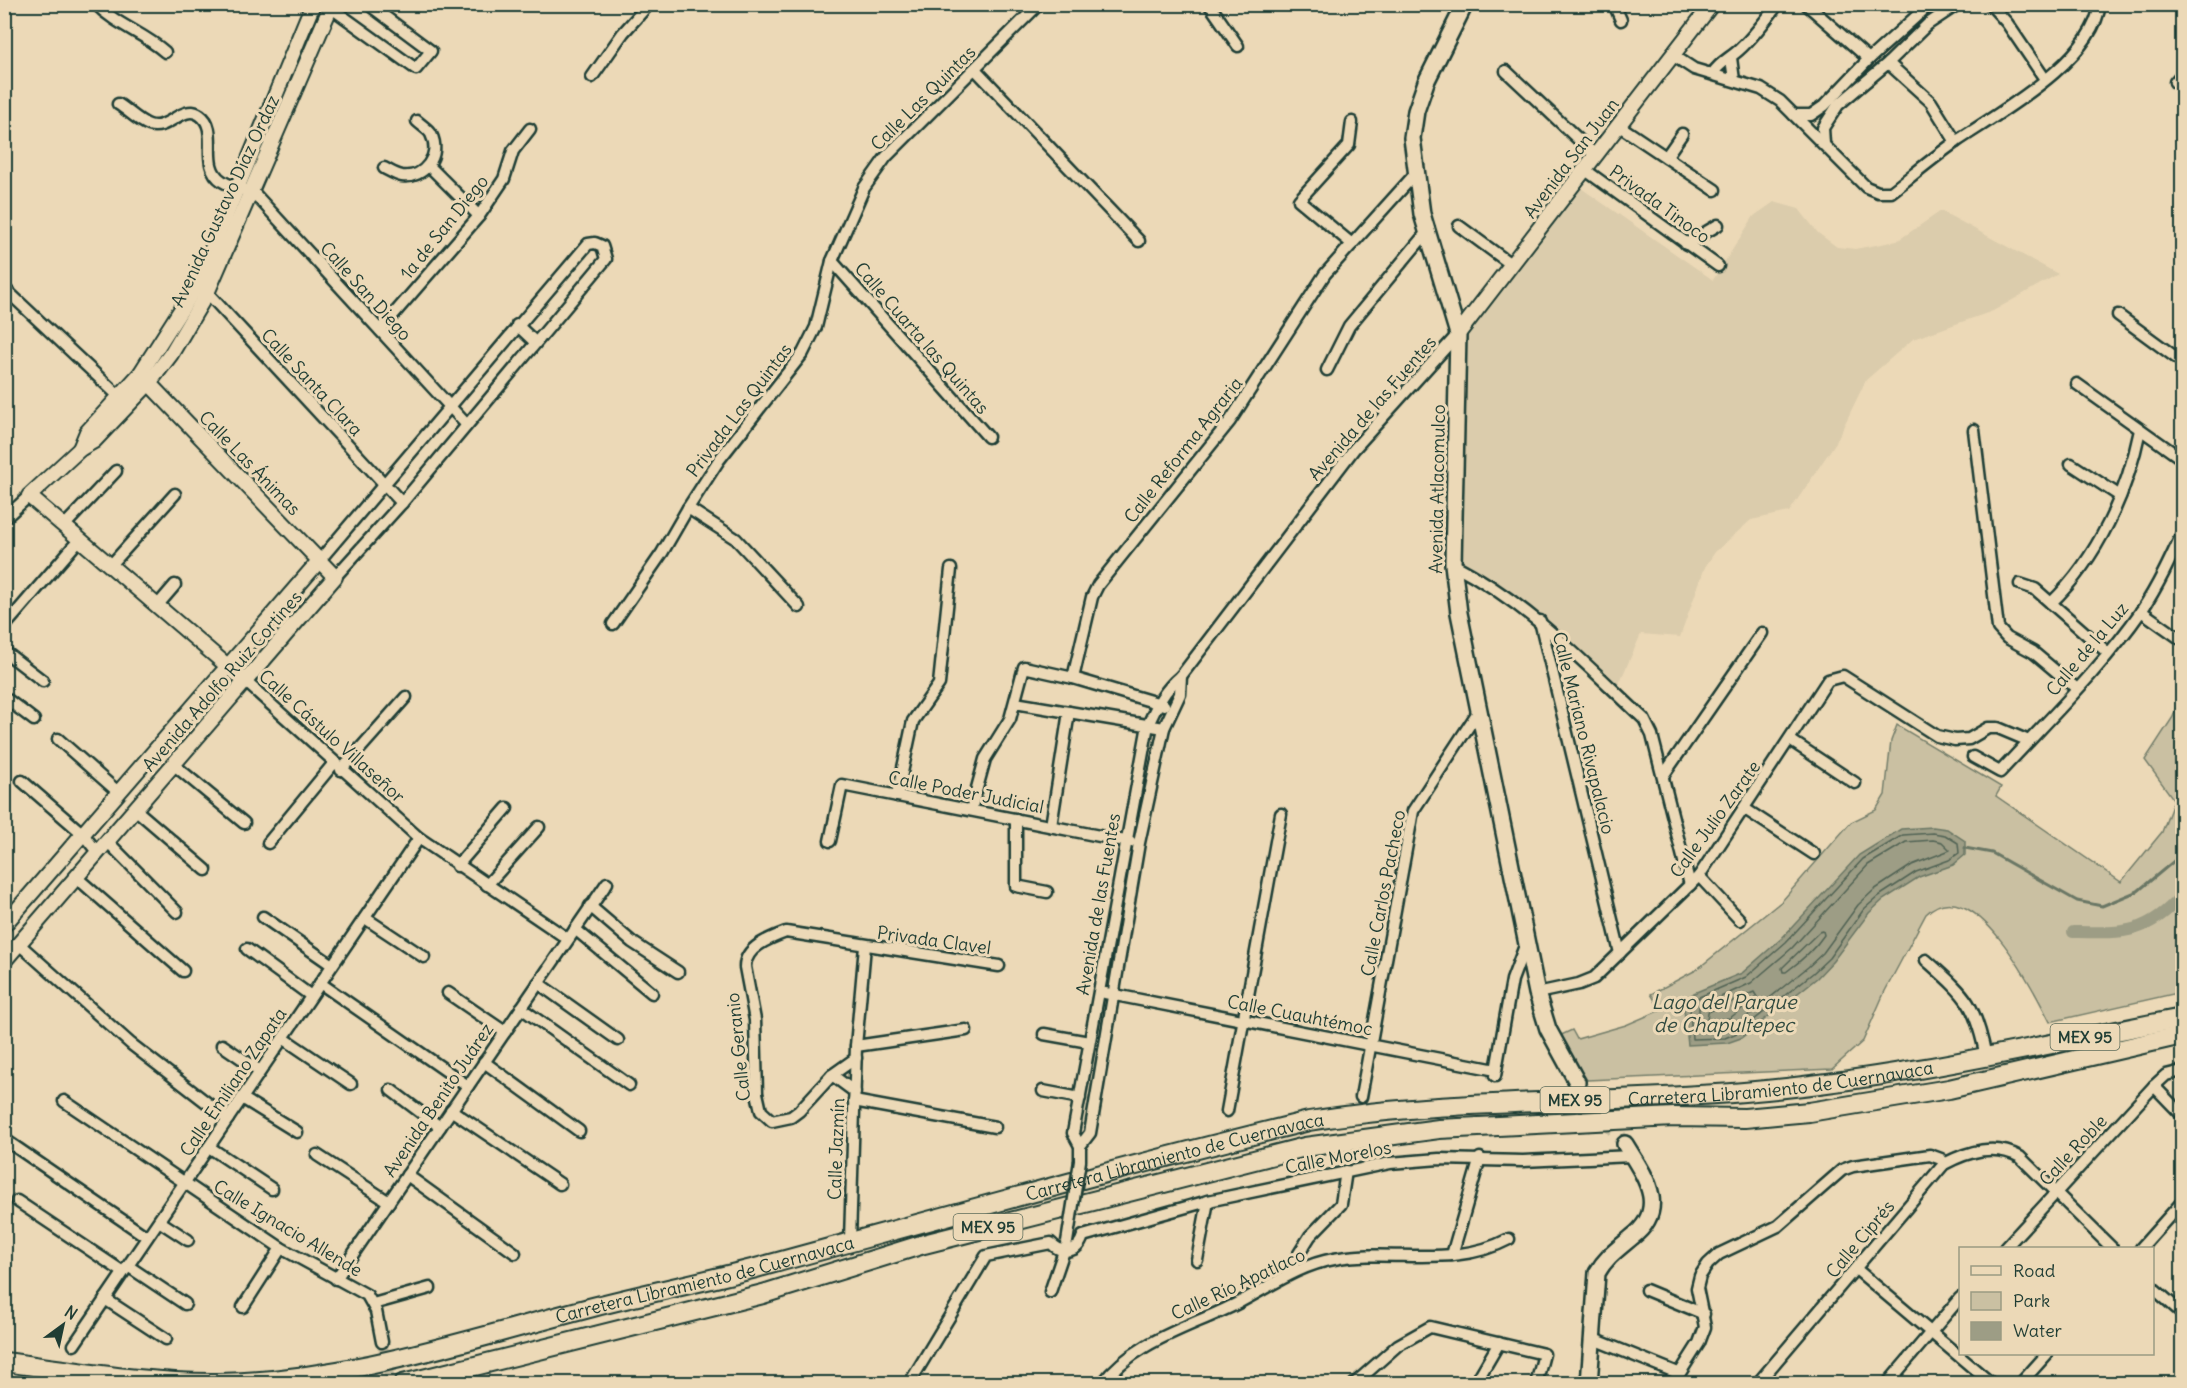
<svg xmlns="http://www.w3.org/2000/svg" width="2187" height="1388" viewBox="0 0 2187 1388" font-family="Delius,sans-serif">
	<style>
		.built { fill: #dbccac }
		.green { fill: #cac0a2; stroke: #747e6b; stroke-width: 1.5 }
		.water { fill: #9d9d85; stroke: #6b7765; stroke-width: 1.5 }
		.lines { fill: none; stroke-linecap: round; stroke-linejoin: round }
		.shore { stroke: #516354; stroke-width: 1.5 }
		.stream { stroke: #6b7765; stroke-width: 3 }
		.canal { stroke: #9d9d85; stroke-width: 12 }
		.minor-tunnel { stroke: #c3ba9d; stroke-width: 10; stroke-dasharray: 10 5; stroke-linecap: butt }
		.secondary-tunnel { stroke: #c3ba9d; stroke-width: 15; stroke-dasharray: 15 8; stroke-linecap: butt }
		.minor-casing { stroke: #1f3d34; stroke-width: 15 }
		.tertiary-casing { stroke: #1f3d34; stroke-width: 18 }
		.secondary-casing { stroke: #1f3d34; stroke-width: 20 }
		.trunk-casing { stroke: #1f3d34; stroke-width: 22 }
		.minor { stroke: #ecd9b7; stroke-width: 10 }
		.tertiary { stroke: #ecd9b7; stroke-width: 14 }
		.secondary { stroke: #ecd9b7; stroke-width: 15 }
		.trunk { stroke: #ecd9b7; stroke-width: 18 }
		.minor-bridge-casing { stroke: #1f3d34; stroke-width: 15; stroke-linecap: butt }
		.minor-bridge { stroke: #ecd9b7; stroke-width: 10 }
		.labels { text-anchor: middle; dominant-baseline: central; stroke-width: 6; stroke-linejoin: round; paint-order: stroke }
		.shield { fill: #ecd9b7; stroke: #5c6c5b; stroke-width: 1.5 }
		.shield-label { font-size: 16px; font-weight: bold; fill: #1f3d34 }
		.street-label { font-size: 18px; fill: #1f3d34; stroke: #ecd9b7 }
		.water-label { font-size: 20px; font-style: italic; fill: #324b40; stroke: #ecd9b7 }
	</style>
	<rect width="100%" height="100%" fill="#ecd9b7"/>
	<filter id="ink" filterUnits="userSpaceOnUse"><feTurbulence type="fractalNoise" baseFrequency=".0167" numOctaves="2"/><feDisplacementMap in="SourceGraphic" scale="12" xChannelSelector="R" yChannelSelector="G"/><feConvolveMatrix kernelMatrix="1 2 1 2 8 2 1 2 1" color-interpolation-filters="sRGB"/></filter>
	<g filter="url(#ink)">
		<polygon class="built" points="1578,186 1713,280 1754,216 1774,202 1799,209 1818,233 1837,247 1855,249 1897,241 1941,211 2058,274 1993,311 1913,339 1866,380 1836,442 1789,512 1751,520 1715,552 1705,567 1680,637 1641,634 1618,686 1588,656 1508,591 1455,563 1458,345"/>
		<path class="green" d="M 2182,691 L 2182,992 L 2050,1022 C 2034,990 1972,867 1926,914 L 1885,991 L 1863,1041 L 1832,1069 L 1587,1080 L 1557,1037 L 1572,1030 L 1577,1039 L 1626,1025 L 1661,1010 L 1651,994 L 1696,970 L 1782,901 L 1851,822 L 1876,810 L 1885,795 L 1891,741 L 1897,725 L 2001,787 L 1996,796 L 2121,882 L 2162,832 L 2174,800 L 2145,760 L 2173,717 Z"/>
		<polygon class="water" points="1933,827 1947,829 1965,841 1965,855 1953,865 1919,877 1883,900 1869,913 1833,961 1817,978 1741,1038 1727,1043 1688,1045 1684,1009 1686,1000 1694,993 1742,973 1782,938 1859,855 1901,829"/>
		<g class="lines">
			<g class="shore">
				<polygon points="1933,833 1945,835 1958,843 1959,853 1949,860 1916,872 1879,896 1864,909 1829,958 1813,973 1739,1032 1725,1038 1692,1039 1690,1009 1697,998 1746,977 1786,942 1863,859 1903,835"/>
				<polygon points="1933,840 1942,842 1950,850 1912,865 1874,890 1858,905 1823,953 1808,967 1735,1026 1723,1030 1699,1031 1699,1007 1751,983 1792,948 1868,865 1906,842"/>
				<path d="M 1819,932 L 1823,931 L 1824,935 C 1814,950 1801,961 1786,972 L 1783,972 L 1782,968 Z"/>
				<polygon points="1754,992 1757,997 1730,1018 1707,1021 1708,1012"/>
			</g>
			<polyline class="stream" points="1965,848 1992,853 2077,901 2102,906 2138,891 2180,856 2182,848"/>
			<path class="canal" d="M 2073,932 C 2123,933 2147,935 2182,895"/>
			<polyline class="minor-tunnel" points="382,1342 391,1384"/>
			<polyline class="secondary-tunnel" points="1577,1082 1625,1144"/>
			<defs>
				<g id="minor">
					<path d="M 96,4 C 116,25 144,33 165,52"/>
					<polyline points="1209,4 1238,46"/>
					<polyline points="1614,4 1621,20"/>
					<polyline points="1806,4 1869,59"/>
					<polyline points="1990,4 2007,23 2045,79"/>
					<polyline points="330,7 416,69 431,51 368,4"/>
					<path d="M 1674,56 L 1694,69 L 1761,89 L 1780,101 L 1866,187 L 1878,192 L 1891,192 C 1913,175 1934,157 1957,141 C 2000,112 2093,61 2100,4"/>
					<polyline points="1731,58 1734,80"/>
					<polyline points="1888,63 1931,102 1956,142"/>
					<polyline points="975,69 1139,241"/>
					<polyline points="1506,71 1595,155"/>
					<path d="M 1713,73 C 1721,61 1731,58 1741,48 C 1755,35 1766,20 1778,4"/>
					<polyline points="2182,74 2175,82 2182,89"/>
					<polyline points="592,77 623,33 649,4"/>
					<path d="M 118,104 C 128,110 138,121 149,125 C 167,132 183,103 200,115 C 221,130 198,165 222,181 C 231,187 243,189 253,192 L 466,424"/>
					<polyline points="1794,115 1811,115 1824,106 1869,59 1930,4"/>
					<polyline points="1618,125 1715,190"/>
					<polyline points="1824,144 1823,128 1838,105 1888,63 1928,24 1958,4"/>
					<polyline points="1666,157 1682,134"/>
					<polyline points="429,166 479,216"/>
					<path d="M 384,168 C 390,171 396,175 402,176 C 424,179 442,155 431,134 C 429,130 421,125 417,121"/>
					<polyline points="1584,169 1718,266"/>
					<polyline points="1459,226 1512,265"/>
					<polyline points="1352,244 1299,200 1349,145 1352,122"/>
					<polyline points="1686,244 1718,225"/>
					<polyline points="832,261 988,437"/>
					<polyline points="202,287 402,503"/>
					<polyline points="4,288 124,401"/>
					<polyline points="2118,315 2182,362"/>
					<polyline points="517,325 535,342"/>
					<polyline points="380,330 479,216 504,179 513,151 530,129"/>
					<polyline points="1327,370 1349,326 1427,232"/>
					<polyline points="2077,384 2182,459"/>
					<polyline points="1974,430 1998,628 2007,638 2033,652 2077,689"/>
					<polyline points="2071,464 2120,496"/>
					<polyline points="688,508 736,539 799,607"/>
					<polyline points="4,519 29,496"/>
					<polyline points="64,526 116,471"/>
					<polyline points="319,561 588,244 595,243 602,246 606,259 402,503 335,577"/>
					<path d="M 1453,564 C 1529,604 1582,661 1644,719 L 1652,735 L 1690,885"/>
					<polyline points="110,566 175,494"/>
					<polyline points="2020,584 2035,589 2108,653"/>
					<path d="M 2051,603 C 2098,558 2127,493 2140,430"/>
					<polyline points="157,606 175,585"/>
					<polyline points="2141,611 2182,640"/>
					<polyline points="1540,621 1620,953"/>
					<polyline points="613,624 662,553 688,508 719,460 803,353 816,327 832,261 864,188 886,157 1039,4"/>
					<polyline points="4,627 79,540"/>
					<polyline points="4,651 43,681"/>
					<polyline points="1073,678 1092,597 1098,585 1230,421 1325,274 1416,173"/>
					<polyline points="245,681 419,838 568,939"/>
					<polyline points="4,697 34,720"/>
					<polyline points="1015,703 1164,728"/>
					<polyline points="58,739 118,792"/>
					<polyline points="1790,740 1855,783"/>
					<path d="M 1973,757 L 2000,772 C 2048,720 2101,669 2142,610 C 2158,586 2170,560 2182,534"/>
					<polyline points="173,764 244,823"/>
					<polyline points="341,770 406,697"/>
					<polyline points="1663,776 1762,633"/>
					<polyline points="22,781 83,834 97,852"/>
					<polyline points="897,796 913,721 939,684 951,569"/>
					<polyline points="135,809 206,870"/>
					<polyline points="1745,809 1814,854"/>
					<polyline points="971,810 985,759 1010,719 1024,667 1073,678 1164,705"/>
					<polyline points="1016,819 1016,886 1047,892"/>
					<polyline points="1051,826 1069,712"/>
					<polyline points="107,841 177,912"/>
					<polyline points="830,841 842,785 1130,842"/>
					<polyline points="268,843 334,763"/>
					<polyline points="457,866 507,808"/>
					<polyline points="1699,876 1740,920"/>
					<polyline points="76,877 183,971"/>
					<polyline points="487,885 539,827"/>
					<polyline points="590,906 632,942 678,972"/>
					<polyline points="263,917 332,965"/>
					<polyline points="365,918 424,957"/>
					<polyline points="575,929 652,993"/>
					<polyline points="19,944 131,1044 228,1119"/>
					<polyline points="247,949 311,996"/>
					<path d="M 1926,960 C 1966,996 1975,1002 1986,1057"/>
					<polyline points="320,983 468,1086"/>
					<polyline points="538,983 618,1040"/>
					<polyline points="448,993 505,1032"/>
					<polyline points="1105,993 1496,1070"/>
					<polyline points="1537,993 1579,984 1594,978 1699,876 1828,680 1843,676 1937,736 1955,740 1969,739 1988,728 1998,728 2029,741"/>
					<polyline points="521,1008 629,1085"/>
					<polyline points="1044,1034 1089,1042"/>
					<polyline points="283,1038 351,1084"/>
					<polyline points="222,1045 260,1071"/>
					<polyline points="856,1046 966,1030"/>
					<path d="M 856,1058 L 832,1075 L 799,1111 L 791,1117 L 772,1121 L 761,1111 L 757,1093 L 755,1020 L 745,967 C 745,947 770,938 786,932 L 999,966"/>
					<polyline points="484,1062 579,1131"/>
					<polyline points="832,1075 855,1092"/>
					<polyline points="1495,1076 1512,980 1526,943"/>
					<polyline points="2154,1086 2182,1115"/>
					<polyline points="391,1090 440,1127"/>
					<polyline points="1043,1091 1080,1098"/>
					<polyline points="1361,1097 1413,811 1478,712"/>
					<polyline points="242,1098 297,1132"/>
					<polyline points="64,1101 281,1248 367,1295 376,1311 382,1342"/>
					<polyline points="854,1101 995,1127"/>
					<polyline points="451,1110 560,1184"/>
					<polyline points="1227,1111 1281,814"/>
					<polyline points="4,1139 147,1237"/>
					<polyline points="1080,1146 1090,1133 1139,843 1164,728 1180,694 1181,676"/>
					<polyline points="209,1147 272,1189"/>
					<polyline points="317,1155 389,1202"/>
					<path d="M 1080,1161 L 1080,1146 L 1073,1133 L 1148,725 C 1157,705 1164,690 1181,676 L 1354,449 L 1458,334"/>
					<polyline points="407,1175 515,1253"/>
					<polyline points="17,1201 123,1272"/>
					<polyline points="159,1221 188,1240"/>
					<polyline points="850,1240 856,1046 865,946"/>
					<polyline points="2005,1248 2154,1086 2166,1075 2182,1071"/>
					<polyline points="2141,1248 2182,1202"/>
					<polyline points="1452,1255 1480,1158"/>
					<polyline points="1197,1260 1208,1201"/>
					<polyline points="128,1266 185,1304"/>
					<polyline points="1856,1269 1992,1384"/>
					<polyline points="1285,1276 1310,1236 1341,1204 1346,1171"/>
					<polyline points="336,1279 607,883"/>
					<polyline points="2152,1287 2182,1313"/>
					<polyline points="1646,1290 1704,1314"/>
					<polyline points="1050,1292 1065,1248"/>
					<polyline points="105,1299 166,1339"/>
					<polyline points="373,1304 430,1288"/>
					<polyline points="243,1307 281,1248"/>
					<polyline points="1591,1338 1678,1373"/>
					<polyline points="74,1345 419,838"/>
					<path d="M 909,1384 L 986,1256 L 1051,1243 C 1062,1255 1078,1253 1083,1236 L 1208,1201 L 1390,1163 L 1439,1159 L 1523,1161 L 1632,1156"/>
					<path d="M 1102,1384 C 1135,1340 1192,1327 1238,1303 C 1269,1287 1299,1265 1334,1259 C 1392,1248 1453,1269 1509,1239"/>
					<polyline points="1354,1384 1398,1345 1430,1327 1544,1354 1536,1384"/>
					<polyline points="1475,1384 1499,1343"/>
					<polyline points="1673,1384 1699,1343 1705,1327 1697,1288 1700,1276 1708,1264 1719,1254 1778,1226 1842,1170 1853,1166 1930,1155 1941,1159 1944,1164"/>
					<path d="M 1757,1384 L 1944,1164 C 1969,1151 1995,1143 2020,1157 L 2112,1248"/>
					<polyline points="1887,1384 1960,1298"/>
					<polyline points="2020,1384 2047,1354"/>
				</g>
				<g id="tertiary">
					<polyline points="1458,334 1712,4"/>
					<polyline points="80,449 87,432 140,374 198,283 313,4"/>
					<polyline points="245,681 29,496 80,449 94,441 149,383 171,354 207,293 332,4"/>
					<polyline points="4,925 319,561"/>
					<polyline points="4,961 335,577 140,374"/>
				</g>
				<g id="secondary">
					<polyline points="1465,4 1426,82 1416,111 1412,138 1422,214 1458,334 1453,564 1459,613 1537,993 1548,1029 1577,1082"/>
					<path d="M 1589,1384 L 1597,1273 C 1606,1257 1618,1249 1632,1237 C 1670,1208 1644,1175 1625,1144"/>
				</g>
				<g id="trunk">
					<path id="s1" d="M 4,1362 C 75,1371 148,1384 219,1383 C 348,1381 469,1339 593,1307 C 647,1293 702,1282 756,1268 C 940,1218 1124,1166 1309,1121 C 1452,1098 1599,1104 1744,1092 C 1892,1080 2037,1046 2182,1018"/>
					<polyline points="4,1381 18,1384"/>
					<polyline points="403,1384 763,1294 924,1244 1305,1147 1439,1129 1674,1117 1745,1118 1809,1112 1949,1089 2182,1035"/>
				</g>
			</defs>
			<use href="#minor" class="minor-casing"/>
			<use href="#tertiary" class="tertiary-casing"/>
			<use href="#secondary" class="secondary-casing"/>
			<use href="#trunk" class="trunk-casing"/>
			<use href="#minor" class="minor"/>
			<use href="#tertiary" class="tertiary"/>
			<use href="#secondary" class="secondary"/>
			<use href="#trunk" class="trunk"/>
			<defs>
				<polyline id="minor-bridge" points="1067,1242 1080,1161"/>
			</defs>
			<use href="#minor-bridge" class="minor-bridge-casing"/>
			<use href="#minor-bridge" class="minor-bridge"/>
		</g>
	</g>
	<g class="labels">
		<g class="shield">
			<rect x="2050.5" y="1024" width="69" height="26" rx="4.5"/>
			<rect x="1540.5" y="1087" width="69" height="26" rx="4.5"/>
			<rect x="953.5" y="1214" width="69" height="26" rx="4.5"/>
		</g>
		<g class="shield-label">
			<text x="2085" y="1037">MEX 95</text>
			<text x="1575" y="1100">MEX 95</text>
			<text x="988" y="1227">MEX 95</text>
		</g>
		<g class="street-label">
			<text transform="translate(923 98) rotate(-45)">Calle Las Quintas</text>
			<text transform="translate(1571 158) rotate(-53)">Avenida San Juan</text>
			<text transform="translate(225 201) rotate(-65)">Avenida Gustavo Díaz Ordaz</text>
			<text transform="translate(1660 204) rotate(36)">Privada Tinoco</text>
			<text transform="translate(444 227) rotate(-51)">1a de San Diego</text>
			<text transform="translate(366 291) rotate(48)">Calle San Diego</text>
			<text transform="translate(922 338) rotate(49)">Calle Cuarta las Quintas</text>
			<text transform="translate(312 382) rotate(47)">Calle Santa Clara</text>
			<text transform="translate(1372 408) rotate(-49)">Avenida de las Fuentes</text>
			<text transform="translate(739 410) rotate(-53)">Privada Las Quintas</text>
			<text transform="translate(1183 450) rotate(-52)">Calle Reforma Agraria</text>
			<text transform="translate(250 463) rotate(46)">Calle Las Ánimas</text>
			<text transform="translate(1437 489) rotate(-89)">Avenida Atlacomulco</text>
			<text transform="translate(2087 649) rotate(-50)">Calle de la Luz</text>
			<text transform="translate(222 681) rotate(-49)">Avenida Adolfo Ruiz Cortines</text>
			<text transform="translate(1584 733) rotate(76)">Calle Mariano Rivapalacio</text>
			<text transform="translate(332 736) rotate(42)">Calle Cástulo Villaseñor</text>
			<text transform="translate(966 792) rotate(11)">Calle Poder Judicial</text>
			<text transform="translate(1715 819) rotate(-54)">Calle Julio Zarate</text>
			<text transform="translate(1383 893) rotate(-79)">Calle Carlos Pacheco</text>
			<text transform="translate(1098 904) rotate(-80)">Avenida de las Fuentes</text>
			<text transform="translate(934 940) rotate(8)">Privada Clavel</text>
			<text transform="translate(1300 1015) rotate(11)">Calle Cuauhtémoc</text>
			<text transform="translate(738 1047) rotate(-96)">Calle Geranio</text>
			<text stroke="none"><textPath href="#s1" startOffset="1812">Carretera Libramiento de Cuernavaca</textPath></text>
			<text transform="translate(233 1082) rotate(-56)">Calle Emiliano Zapata</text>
			<text transform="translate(438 1100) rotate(-56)">Avenida Benito Juárez</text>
			<text transform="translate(836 1149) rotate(-88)">Calle Jazmín</text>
			<text transform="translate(2073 1150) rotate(-47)">Calle Roble</text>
			<text stroke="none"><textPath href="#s1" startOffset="1200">Carretera Libramiento de Cuernavaca</textPath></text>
			<text transform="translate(1338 1157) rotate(-11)">Calle Morelos</text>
			<text transform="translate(288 1228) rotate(31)">Calle Ignacio Allende</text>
			<text transform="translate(1860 1239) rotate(-50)">Calle Ciprés</text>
			<text stroke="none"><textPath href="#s1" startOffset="714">Carretera Libramiento de Cuernavaca</textPath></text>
			<text transform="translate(1238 1284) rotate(-25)">Calle Río Apatlaco</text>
		</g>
		<g class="water-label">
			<text x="1724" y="1001">Lago del Parque<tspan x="1724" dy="23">de Chapultepec</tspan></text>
		</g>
	</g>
	<rect width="2187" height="1388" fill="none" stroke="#ecd9b7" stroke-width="24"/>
	<rect x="12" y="12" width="2163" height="1364" fill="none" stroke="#1f3d34" stroke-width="2" filter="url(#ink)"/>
	<rect x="1959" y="1247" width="195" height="108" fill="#ecd9b7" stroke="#9a9b83" stroke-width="1.5"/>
	<rect x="1971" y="1266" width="30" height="9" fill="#ecd9b7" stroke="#9a9b83" stroke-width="1.5"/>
	<text x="2013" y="1277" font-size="18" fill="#1f3d34">Road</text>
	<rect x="1971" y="1292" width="30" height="18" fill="#cac0a2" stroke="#9a9b83" stroke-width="1.5"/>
	<text x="2013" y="1307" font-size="18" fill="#1f3d34">Park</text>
	<rect x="1971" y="1322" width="30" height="18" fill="#9d9d85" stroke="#9a9b83" stroke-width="1.5"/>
	<text x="2013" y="1337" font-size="18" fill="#1f3d34">Water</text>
	<g transform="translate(63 1325) rotate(33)" stroke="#ecd9b7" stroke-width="4.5" paint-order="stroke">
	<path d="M0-4.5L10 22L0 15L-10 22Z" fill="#1f3d34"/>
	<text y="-9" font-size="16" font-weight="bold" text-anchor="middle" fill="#1f3d34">N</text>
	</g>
</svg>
